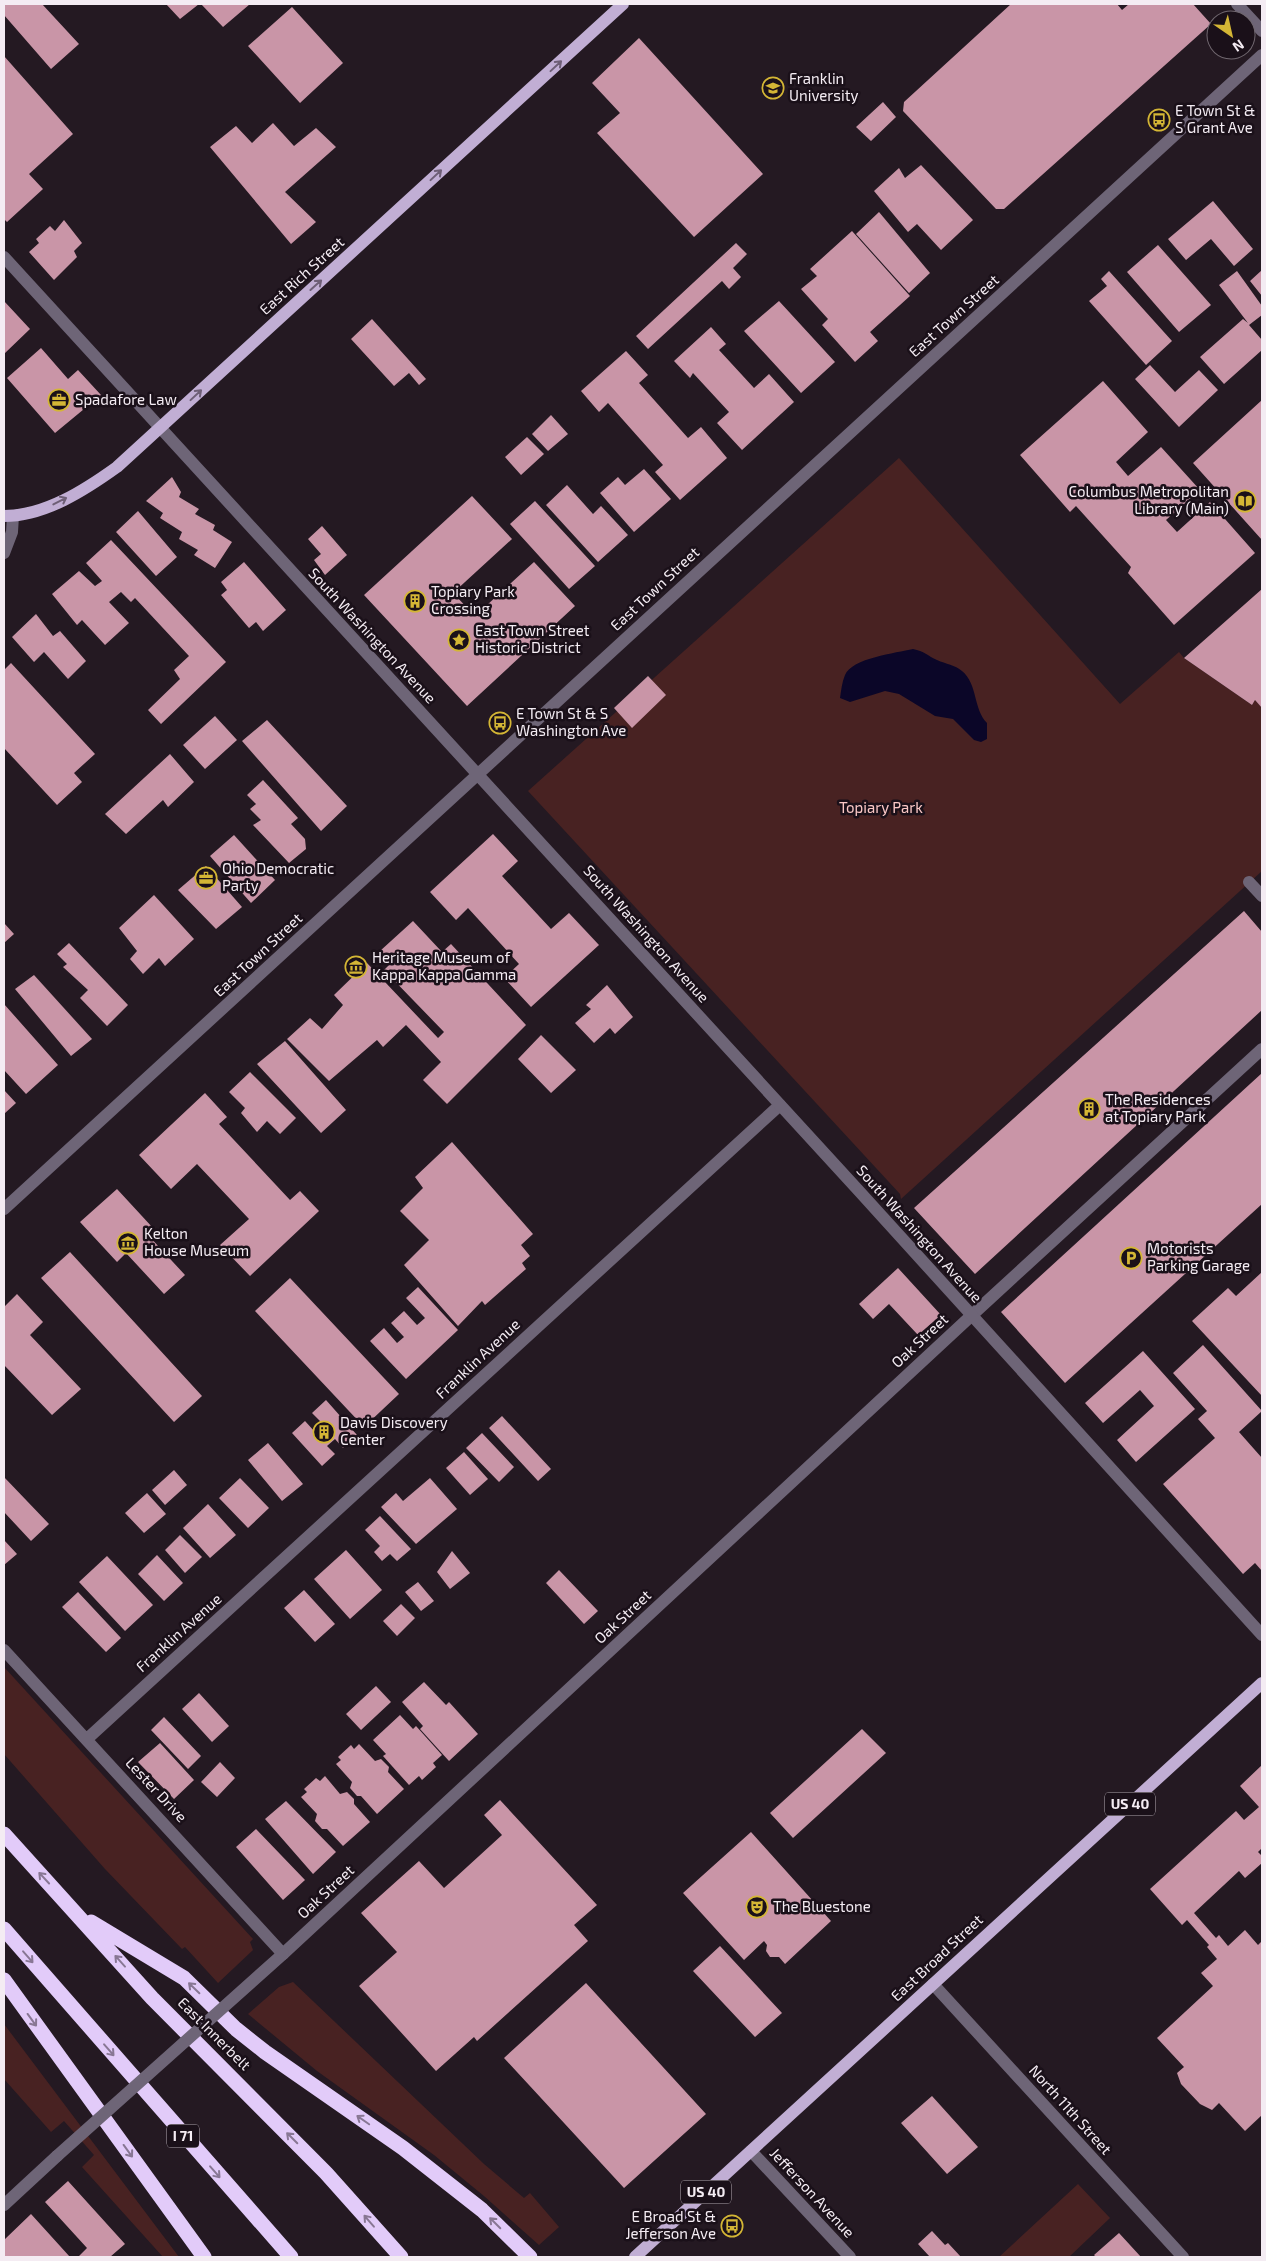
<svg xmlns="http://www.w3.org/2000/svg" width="1266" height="2261" font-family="'Exo 2',sans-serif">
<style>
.green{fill:#482222}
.water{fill:#0b0628}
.building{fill:#c995a7}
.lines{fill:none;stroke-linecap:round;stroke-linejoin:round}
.minor{stroke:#6e6577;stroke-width:12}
.tertiary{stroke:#6e6577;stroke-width:12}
.primary{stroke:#c1aed4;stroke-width:12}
.motorway{stroke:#e2cbf9;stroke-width:15}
.minor-bridge{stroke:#6e6577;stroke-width:12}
.oneway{stroke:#6e5f76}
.oneway2{stroke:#887794}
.labels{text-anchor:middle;stroke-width:5;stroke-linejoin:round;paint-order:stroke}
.shield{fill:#1a1019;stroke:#b3aab2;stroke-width:1}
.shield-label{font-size:14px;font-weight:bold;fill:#f4ecf3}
.poi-label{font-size:15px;fill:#f4ecf3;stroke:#1a1019;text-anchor:start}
.street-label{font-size:15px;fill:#f4ecf3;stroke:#1a1019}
.park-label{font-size:15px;fill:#fbc8c6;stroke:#1a1019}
</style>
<rect width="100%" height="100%" fill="#241922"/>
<path class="green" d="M899,458L1120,704L1179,652L1184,658L1252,705L1255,700L1262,708V871L901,1199L900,1194L528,791Z
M4,1667L253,1939L250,1942L253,1950L218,1983L185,1947L182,1949L105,1869L4,1754Z
M293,1982L484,2164L524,2198L530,2193L559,2227L539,2245L484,2196L434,2155L317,2071L248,2014L279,1987Z
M4,2024L179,2257H163L82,2167L94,2155L64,2121L51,2132L4,2079Z
M1078,2184L1110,2218L1069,2257H999Z"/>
<path class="water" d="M913,649C924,651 928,656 937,660C946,664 955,665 962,671C978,684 973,709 987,723V739L981,742L974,740L953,719L935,716L899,694L885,691L850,702L840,698C841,691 842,682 845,675C852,658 896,653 913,649Z"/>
<path class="building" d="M4,4H42L79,44L51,69L4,15Z
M166,4H199L180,19Z
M201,4H250L223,27Z
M1011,4H1117L1122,10L1129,4H1193L1211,24L1004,209H996L903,111L904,102Z
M292,7L343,63L300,103L248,46Z
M639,38L763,174L694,237L597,133L620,113L592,83Z
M4,56L73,134L29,174L43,189L7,222L4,219Z
M883,102L896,117L871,141L856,127Z
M273,123L294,146L316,128L336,147L285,192L316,222L291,244L210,147L236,126L252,143Z
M921,165L973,220L941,250L917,224L908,232L874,191L899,168L905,178Z
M1213,201L1253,249L1234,266L1211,239L1186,260L1168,239Z
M879,212L930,273L909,293L856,234Z
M64,220L82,243L74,251L77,257L54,280L29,252L39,243L36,239L50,226L55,231Z
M852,231L910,296L870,332L878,341L855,362L822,325L828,319L801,289L817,276L810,269Z
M736,243L747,254L733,268L741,277L729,289L722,281L648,349L636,336Z
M1158,245L1211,305L1179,332L1127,272Z
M1262,270V296L1250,281Z
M1109,271L1172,341L1146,365L1089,301L1107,286L1101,279Z
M1237,271L1262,306V315L1249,325L1262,340V350L1224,384L1200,357L1243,319L1248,323L1219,285Z
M4,301L30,329L4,354Z
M779,301L835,362L801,393L744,331Z
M372,319L426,379L419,385L409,373L394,386L351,339Z
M711,327L726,344L719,350L754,388L769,374L794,402L742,450L717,423L729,412L693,373L690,378L674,361Z
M41,348L68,379L78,370L101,395L55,433L7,378Z
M626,351L648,375L639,383L688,438L701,427L727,458L680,500L655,472L663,465L608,403L599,412L581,391Z
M1150,365L1175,392L1199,370L1218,390L1179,427L1135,379Z
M1103,381L1148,432L1116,462L1128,476L1161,447L1200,490L1166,520L1177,532L1210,502L1255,553L1174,625L1128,573L1131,567L1076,506L1070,512L1020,455Z
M1262,400V540L1193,463Z
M551,415L568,434L548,451L532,434Z
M527,437L544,454L521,475L505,457Z
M644,469L671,499L634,532L600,493L618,477L625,485Z
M172,477L181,492L179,497L199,509L195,514L215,525L213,530L232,542L215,568L194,555L198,550L179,539L182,532L160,518L163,513L146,501Z
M567,485L593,514L601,506L628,535L598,562L546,505Z
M472,496L512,539L453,593L475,616L534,562L575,606L467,706L364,595Z
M535,501L595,566L569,589L510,524Z
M138,511L177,557L156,576L116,532Z
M322,526L347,555L325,575L314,560L321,554L308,539Z
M111,540L226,662L161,724L148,710L180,679L174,670L189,656L135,598L131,602L121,592L109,602L129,623L105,645L82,620L77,625L52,594L79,571L95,586L102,581L86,563Z
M244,562L286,610L263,631L256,622L249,628L221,595L227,590L221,582Z
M1262,589V708L1255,700L1252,705L1184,658Z
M36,614L53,636L60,631L86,661L68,679L44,652L34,662L12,637Z
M11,663L95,754L74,773L82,782L57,805L4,748V670Z
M648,676L666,695L632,728L614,708Z
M215,716L237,740L205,769L183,745Z
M267,720L347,806L321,831L242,741Z
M170,754L194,782L168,807L163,800L126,834L105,814Z
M263,780L298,818L291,824L305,839L306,849L289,863L253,825L261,820L250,809L256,804L247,795Z
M493,834L518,861L502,876L551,929L569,913L599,945L531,1007L504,978L519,964L468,908L456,920L430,892Z
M234,835L275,880L251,903L210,856Z
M206,866L242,907L216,929L178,890Z
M154,895L194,939L165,966L159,958L143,974L130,959L137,951L119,928Z
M1244,911L1262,932V1010L975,1274L914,1208Z
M413,921L442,952L451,944L526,1025L447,1104L423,1080L441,1062L406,1025L383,1047L377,1040L329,1081L287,1039L310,1018L322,1029L343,1005L334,995L367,963L438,1038L444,1032L384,970L391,963L380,951Z
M4,923L14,934L4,943Z
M69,943L128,1005L107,1026L80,998L88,990L63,967L67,964L57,954Z
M34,975L92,1039L71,1056L15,989Z
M607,985L633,1017L615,1034L610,1028L594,1043L575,1023L591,1009L586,1005Z
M4,1004L58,1065L26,1094L4,1070Z
M541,1035L576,1070L551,1093L518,1059Z
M285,1041L346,1110L321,1133L257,1064Z
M250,1072L296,1118L280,1134L267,1121L257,1132L241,1113L245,1108L229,1092Z
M1262,1073V1204L1065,1383L1001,1312Z
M4,1090L16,1103L4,1114Z
M205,1093L227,1117L219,1124L290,1200L300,1191L319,1211L250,1276L220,1245L249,1219L197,1164L171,1189L139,1155Z
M452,1142L533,1234L521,1245L530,1256L522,1263L526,1269L485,1305L482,1301L458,1326L404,1265L429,1240L400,1211L423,1188L415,1177Z
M117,1189L153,1228L147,1234L185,1275L164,1294L126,1253L117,1262L80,1222Z
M70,1252L202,1396L174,1422L41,1278Z
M898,1268L941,1315L918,1335L889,1304L873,1319L859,1304Z
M1262,1272V1396L1192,1321L1228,1288L1236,1296Z
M290,1278L399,1394L364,1427L255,1311Z
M418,1287L458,1330L406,1379L370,1341L384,1328L397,1343L404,1337L391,1323L404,1311L417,1325L425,1318L406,1298Z
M17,1294L43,1322L30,1335L81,1389L52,1415L4,1365V1307Z
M1203,1345L1262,1411L1239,1432L1262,1458V1571L1255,1563L1243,1574L1163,1484L1215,1438L1198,1419L1207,1411L1173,1373Z
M1143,1351L1195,1409L1136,1462L1117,1440L1154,1406L1140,1390L1103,1423L1085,1403Z
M326,1400L357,1435L343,1448L335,1439L327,1446L335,1454L322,1466L292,1433L305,1421L315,1432L323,1424L312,1413Z
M502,1416L551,1469L538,1481L489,1428Z
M482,1433L514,1467L499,1482L466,1448Z
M268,1443L303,1484L282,1501L248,1460Z
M464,1452L488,1479L470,1495L446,1468Z
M174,1470L187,1485L165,1505L152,1490Z
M4,1477L49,1524L31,1541L4,1512Z
M240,1478L269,1508L248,1528L219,1498Z
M430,1478L457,1509L416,1544L381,1507L396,1493L403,1501Z
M147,1493L166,1514L144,1533L125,1513Z
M208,1504L236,1535L210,1558L183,1528Z
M380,1516L411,1549L397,1561L390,1554L382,1561L374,1552L380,1546L365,1530Z
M180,1535L202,1557L185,1573L165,1550Z
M4,1540L17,1554L4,1565Z
M346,1550L382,1590L350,1619L314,1579Z
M452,1551L470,1573L450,1589L437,1572Z
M157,1555L183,1583L164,1601L138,1574Z
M107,1556L153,1605L125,1631L79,1582Z
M559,1570L598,1611L584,1624L546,1583Z
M418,1582L434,1601L421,1611L405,1592Z
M304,1590L335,1624L315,1642L284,1608Z
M78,1592L121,1638L106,1652L62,1607Z
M401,1604L415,1618L397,1636L383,1621Z
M424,1682L446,1705L449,1702L478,1734L449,1761L420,1729L423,1726L402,1702Z
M376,1686L391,1702L361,1730L346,1714Z
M199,1693L229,1726L212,1742L182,1709Z
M400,1715L413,1729L416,1726L442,1755L433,1763L436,1767L422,1780L419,1776L409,1785L383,1756L386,1754L373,1740Z
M164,1717L201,1756L188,1769L151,1730Z
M862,1729L886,1753L793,1838L770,1813Z
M160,1743L194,1780L174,1799L138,1762Z
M359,1744L375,1761L381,1759L389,1767L388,1772L404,1789L377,1814L361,1796H357L350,1788L352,1782L336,1764L341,1760L338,1757L351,1745L354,1749Z
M220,1762L235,1778L217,1797L201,1782Z
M1262,1765V1848L1258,1852L1262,1856V1863L1245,1878L1239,1871L1194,1913L1216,1938L1219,1935L1228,1946L1245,1930L1258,1945L1262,1941V2115L1245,2131L1219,2103L1212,2110L1200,2104L1181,2084L1177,2073L1184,2067L1157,2038L1213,1986L1201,1973L1217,1959L1207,1947L1209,1945L1187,1920L1182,1925L1150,1889L1236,1811L1244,1820L1259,1807L1240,1786Z
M325,1776L340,1794L347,1792L354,1799V1804L370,1822L343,1846L327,1829H322L315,1821L317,1814L301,1797L307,1792L304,1789L316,1778L320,1781Z
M500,1800L597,1905L574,1925L588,1941L477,2041L474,2037L436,2071L359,1986L397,1952L361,1913L419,1861L444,1888L502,1835L484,1815Z
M286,1801L336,1852L313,1874L265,1819Z
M256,1829L305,1880L283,1900L236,1847Z
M751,1832L831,1921L785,1964L779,1957H770L766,1951L767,1945L764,1941L744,1960L683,1893Z
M720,1946L782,2013L755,2037L693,1971Z
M586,1983L706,2114L624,2188L504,2058Z
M932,2096L978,2147L947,2174L901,2123Z
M68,2181L125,2244L110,2257H78L87,2248L45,2202Z
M31,2214L70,2257H4V2240Z
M932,2231L945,2245L948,2243L961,2257H930L918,2244Z
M1119,2233L1141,2257H1096L1094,2255Z"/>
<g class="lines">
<path class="minor" d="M4,553L12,532L13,516
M1249,882L1262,896
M4,1650L283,1954L971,1316L1262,1049
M87,1739L780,1105
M933,1984L1183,2257
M751,2151L850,2257
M4,2205L57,2156"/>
<path class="tertiary" d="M1237,4L1262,31
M4,257L859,1191L1262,1635
M4,1209L1262,55"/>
<path class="primary" d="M4,516C45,516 85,490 117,467L623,4
M635,2257L1262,1683"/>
<path class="motorway" d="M4,1834L152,1998L326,2173L401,2257
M91,1922L184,1978L236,2029L265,2052L403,2148L482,2210L530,2257
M4,1929L291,2257
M4,1980L204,2257"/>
<path class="minor-bridge" d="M57,2156L283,1954"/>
</g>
<defs><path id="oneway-shaft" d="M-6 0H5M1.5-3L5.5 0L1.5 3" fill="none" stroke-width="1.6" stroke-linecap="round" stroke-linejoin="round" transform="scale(1.25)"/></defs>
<g class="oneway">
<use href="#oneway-shaft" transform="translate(556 66) rotate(-43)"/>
<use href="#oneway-shaft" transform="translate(436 175) rotate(-43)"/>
<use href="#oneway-shaft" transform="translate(316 285) rotate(-42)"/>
<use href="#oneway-shaft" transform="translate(196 395) rotate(-43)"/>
<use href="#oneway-shaft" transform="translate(60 501) rotate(-27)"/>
</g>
<g class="oneway2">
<use href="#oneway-shaft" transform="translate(44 1878) rotate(-133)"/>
<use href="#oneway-shaft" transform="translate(28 1957) rotate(49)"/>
<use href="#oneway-shaft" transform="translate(120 1961) rotate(-132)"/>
<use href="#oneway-shaft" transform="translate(194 1988) rotate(-136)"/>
<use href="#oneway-shaft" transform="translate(32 2020) rotate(54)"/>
<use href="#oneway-shaft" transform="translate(109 2050) rotate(49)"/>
<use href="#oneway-shaft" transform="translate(363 2120) rotate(-145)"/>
<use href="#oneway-shaft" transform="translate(292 2138) rotate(-135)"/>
<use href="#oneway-shaft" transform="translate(128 2151) rotate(54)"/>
<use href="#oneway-shaft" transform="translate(215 2172) rotate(49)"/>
<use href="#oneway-shaft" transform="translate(369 2221) rotate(-131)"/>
<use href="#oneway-shaft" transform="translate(495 2223) rotate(-135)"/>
</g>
<defs>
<g id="university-ring" transform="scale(1.125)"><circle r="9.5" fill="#1a1019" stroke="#d4b635" stroke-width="1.5"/><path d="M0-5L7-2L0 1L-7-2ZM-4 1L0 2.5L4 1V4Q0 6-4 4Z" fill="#d4b635"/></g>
<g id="bus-ring" transform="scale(1.125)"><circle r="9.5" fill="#1a1019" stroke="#d4b635" stroke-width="1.5"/><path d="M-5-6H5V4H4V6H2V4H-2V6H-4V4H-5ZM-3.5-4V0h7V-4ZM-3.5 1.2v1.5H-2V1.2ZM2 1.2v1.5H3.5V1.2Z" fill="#d4b635"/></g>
<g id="office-ring" transform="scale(1.125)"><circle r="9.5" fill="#1a1019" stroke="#d4b635" stroke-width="1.5"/><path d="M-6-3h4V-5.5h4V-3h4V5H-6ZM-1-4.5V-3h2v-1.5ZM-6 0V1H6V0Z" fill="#d4b635"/></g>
<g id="library-ring" transform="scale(1.125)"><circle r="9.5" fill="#1a1019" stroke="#d4b635" stroke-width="1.5"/><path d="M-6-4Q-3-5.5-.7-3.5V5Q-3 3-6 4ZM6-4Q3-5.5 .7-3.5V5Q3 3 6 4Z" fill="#d4b635"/></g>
<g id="building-ring" transform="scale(1.125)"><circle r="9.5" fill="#1a1019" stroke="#d4b635" stroke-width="1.5"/><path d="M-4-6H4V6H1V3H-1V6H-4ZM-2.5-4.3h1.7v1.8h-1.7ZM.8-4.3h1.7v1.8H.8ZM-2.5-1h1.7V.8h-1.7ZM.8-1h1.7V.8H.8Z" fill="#d4b635"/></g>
<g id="sight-ring" transform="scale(1.125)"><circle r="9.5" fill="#1a1019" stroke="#d4b635" stroke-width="1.5"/><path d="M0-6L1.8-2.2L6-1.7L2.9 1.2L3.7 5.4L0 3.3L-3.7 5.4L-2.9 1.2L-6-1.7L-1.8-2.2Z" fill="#d4b635"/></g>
<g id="museum-ring" transform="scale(1.125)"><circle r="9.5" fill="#1a1019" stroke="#d4b635" stroke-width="1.5"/><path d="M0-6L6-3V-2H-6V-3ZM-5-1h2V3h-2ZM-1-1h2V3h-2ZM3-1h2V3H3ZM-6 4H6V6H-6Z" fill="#d4b635"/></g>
<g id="parking-ring" transform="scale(1.125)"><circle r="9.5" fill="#1a1019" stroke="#d4b635" stroke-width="1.5"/><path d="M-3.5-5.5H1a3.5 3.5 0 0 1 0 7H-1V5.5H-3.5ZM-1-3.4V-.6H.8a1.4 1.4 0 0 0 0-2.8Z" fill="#d4b635"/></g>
<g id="theatre-ring" transform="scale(1.125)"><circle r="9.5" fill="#1a1019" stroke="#d4b635" stroke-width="1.5"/><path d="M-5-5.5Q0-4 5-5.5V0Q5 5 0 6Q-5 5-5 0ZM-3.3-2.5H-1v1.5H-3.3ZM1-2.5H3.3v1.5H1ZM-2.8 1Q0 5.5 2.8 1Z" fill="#d4b635"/></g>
</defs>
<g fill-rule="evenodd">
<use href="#university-ring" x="773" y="88"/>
<use href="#bus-ring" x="1159" y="120"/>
<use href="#office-ring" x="59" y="400"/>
<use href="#library-ring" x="1245" y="501"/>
<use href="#building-ring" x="415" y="601"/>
<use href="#sight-ring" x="459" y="640"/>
<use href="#bus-ring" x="500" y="723"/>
<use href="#office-ring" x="206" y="878"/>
<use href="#museum-ring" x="356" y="967"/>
<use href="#building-ring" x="1089" y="1109"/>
<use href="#museum-ring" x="128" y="1243"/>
<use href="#parking-ring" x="1131" y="1258"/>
<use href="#building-ring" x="324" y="1432"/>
<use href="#theatre-ring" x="757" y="1907"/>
<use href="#bus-ring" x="732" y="2226"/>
</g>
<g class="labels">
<g class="shield">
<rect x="1105" y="1792.5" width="50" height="23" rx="4"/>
<rect x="167" y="2124.5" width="32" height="23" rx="4"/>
<rect x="681" y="2180.5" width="50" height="23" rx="4"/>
</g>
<g class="shield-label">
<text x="1130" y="1809">US 40</text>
<text x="183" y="2141">I 71</text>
<text x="706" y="2197">US 40</text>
</g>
<g class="poi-label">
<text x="789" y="84">Franklin<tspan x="789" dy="17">University</tspan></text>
<text x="1175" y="116">E Town St &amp;<tspan x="1175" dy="17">S Grant Ave</tspan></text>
<text x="75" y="405">Spadafore Law</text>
<text x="1229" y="497" text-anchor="end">Columbus Metropolitan<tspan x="1229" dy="17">Library (Main)</tspan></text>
<text x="431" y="597">Topiary Park<tspan x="431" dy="17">Crossing</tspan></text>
<text x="475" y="636">East Town Street<tspan x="475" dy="17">Historic District</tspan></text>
<text x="516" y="719">E Town St &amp; S<tspan x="516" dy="17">Washington Ave</tspan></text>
<text x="222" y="874">Ohio Democratic<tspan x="222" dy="17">Party</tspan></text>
<text x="372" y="963">Heritage Museum of<tspan x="372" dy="17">Kappa Kappa Gamma</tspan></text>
<text x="1105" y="1105">The Residences<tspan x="1105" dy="17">at Topiary Park</tspan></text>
<text x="144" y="1239">Kelton<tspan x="144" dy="17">House Museum</tspan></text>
<text x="1147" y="1254">Motorists<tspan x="1147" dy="17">Parking Garage</tspan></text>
<text x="340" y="1428">Davis Discovery<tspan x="340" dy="17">Center</tspan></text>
<text x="773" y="1912">The Bluestone</text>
<text x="716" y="2222" text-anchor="end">E Broad St &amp;<tspan x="716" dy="17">Jefferson Ave</tspan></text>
</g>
<g class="street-label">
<text transform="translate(302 276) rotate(-42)" y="5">East Rich Street</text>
<text transform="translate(954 316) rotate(-42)" y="5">East Town Street</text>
<text transform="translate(655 589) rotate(-43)" y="5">East Town Street</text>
<text transform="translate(372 636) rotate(47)" y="5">South Washington Avenue</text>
<text transform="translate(646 934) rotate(48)" y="5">South Washington Avenue</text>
<text transform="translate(258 955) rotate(-43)" y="5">East Town Street</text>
<text transform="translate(919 1234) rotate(48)" y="5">South Washington Avenue</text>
<text transform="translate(920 1341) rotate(-43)" y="5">Oak Street</text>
<text transform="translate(478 1359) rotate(-43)" y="5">Franklin Avenue</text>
<text transform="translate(623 1617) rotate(-43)" y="5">Oak Street</text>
<text transform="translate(179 1633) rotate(-42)" y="5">Franklin Avenue</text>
<text transform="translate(156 1790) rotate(47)" y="5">Lester Drive</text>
<text transform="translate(326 1892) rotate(-43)" y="5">Oak Street</text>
<text transform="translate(937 1958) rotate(-43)" y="5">East Broad Street</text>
<text transform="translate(214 2034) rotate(45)" y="5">East Innerbelt</text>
<text transform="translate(1070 2110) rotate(48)" y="5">North 11th Street</text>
<text transform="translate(812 2193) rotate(47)" y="5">Jefferson Avenue</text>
</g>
<g class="park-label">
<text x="881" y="813">Topiary Park</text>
</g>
</g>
<rect width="1266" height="2261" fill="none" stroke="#f4ecf3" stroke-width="10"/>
<g transform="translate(1231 35) rotate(146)"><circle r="24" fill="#1a1019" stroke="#716870"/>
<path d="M0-4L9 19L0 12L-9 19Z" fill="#d4b635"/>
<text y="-8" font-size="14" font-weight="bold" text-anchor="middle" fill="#f4ecf3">N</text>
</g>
</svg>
